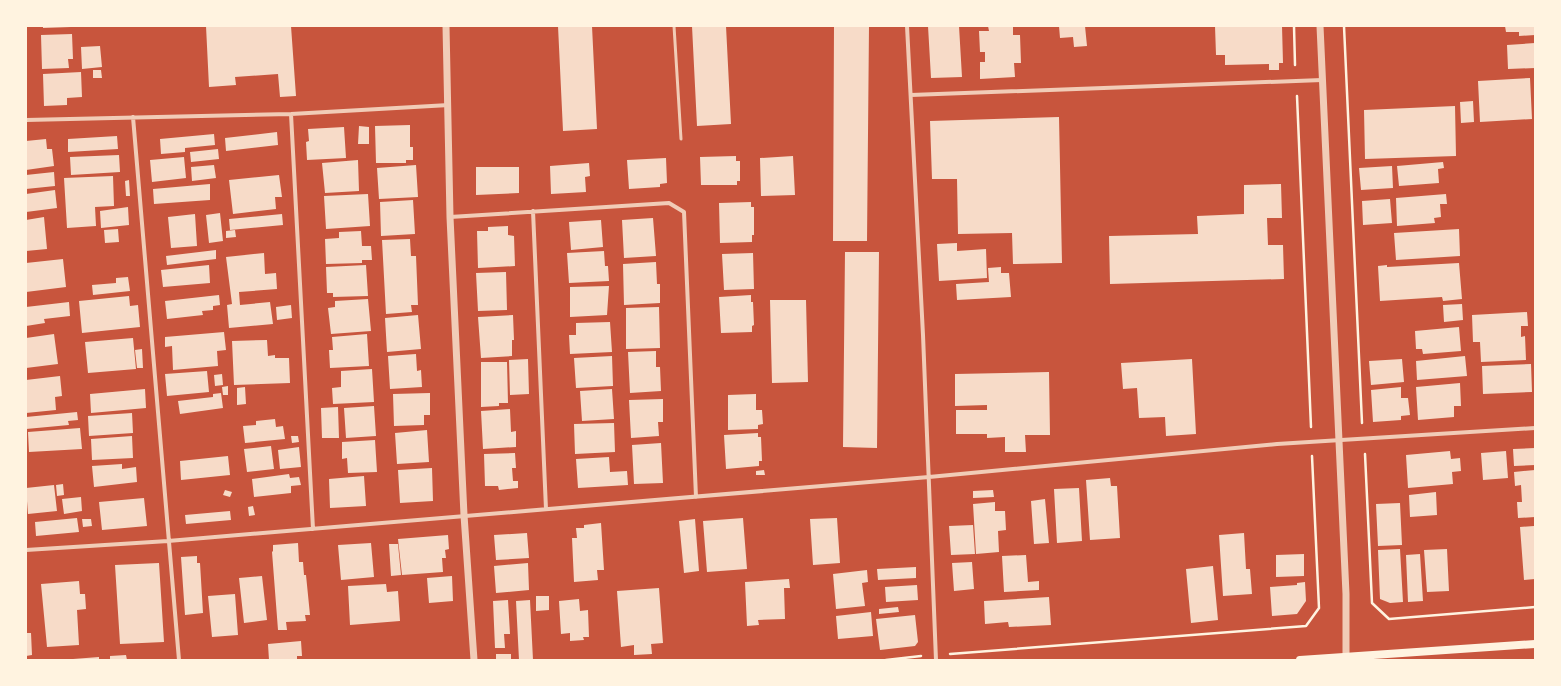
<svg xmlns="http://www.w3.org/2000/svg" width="1561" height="686" font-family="Spectral,serif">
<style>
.building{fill:#f7dbc8}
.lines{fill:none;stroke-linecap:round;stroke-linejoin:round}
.path{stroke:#fff3e0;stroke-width:2.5}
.service{stroke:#f1ccb7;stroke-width:3}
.minor{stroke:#f1ccb7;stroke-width:4}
.tertiary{stroke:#f1ccb7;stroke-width:7}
.secondary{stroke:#fff3e0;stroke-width:8}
</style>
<rect width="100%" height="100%" fill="#c8553d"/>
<path class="building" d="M43,26H71V27L43,28Z
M206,26H291L296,96L280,97L278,74L235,77L236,85L209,87Z
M558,26H592L597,129L563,131Z
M692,26H726L731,124L697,126Z
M834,26H869L867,241H833Z
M928,26H959L962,77L931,78Z
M988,26H1013V35H1020L1021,63H1014L1015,77L980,79V62H985V52H980L979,31H989Z
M1059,26H1085L1087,46L1074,47L1073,37L1060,38Z
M1215,26H1282L1283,63H1279V70H1269V64L1225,65V55H1216Z
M1505,26H1535V35L1519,36V32H1506Z
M72,34L73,59H68L69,68L42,69L41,35Z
M1535,43V68L1508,69L1507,45Z
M100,46L102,67L82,69L81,47Z
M93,70H101L102,78H93Z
M81,72L82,97L67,98V105L44,106L43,74Z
M1530,78L1532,119L1480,122L1478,81Z
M1473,101L1474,122L1461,123L1460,102Z
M1455,106L1456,156L1365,159L1364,110Z
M1059,117L1062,263L1013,264L1012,233L958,234L957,179H932L930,121Z
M410,125V147H413V160H406V163H376L375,126Z
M359,126L369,127V144H358Z
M344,127L346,158L307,160L306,142L309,141L308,129Z
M277,132L278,145L226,151L225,138Z
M214,134L215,145L185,148V152L161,154L160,139Z
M117,136L118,149L68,152V139Z
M46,139L47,149H52L54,166L26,170V141Z
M218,149L219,159L191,162L190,152Z
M119,155L120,172L71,175L70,157Z
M736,156V161H740V181H737V185H701L700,157Z
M793,156L795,195L761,196L760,158Z
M184,157L186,178L152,182L150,160Z
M666,158L667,183L660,184V187L629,189L627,160Z
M358,160L359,191L325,193L322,163Z
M1443,162L1444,168L1438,169L1439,183L1399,186L1397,166Z
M589,163L590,176L585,177L586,192L551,194L550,166Z
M214,165L216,178L192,181L191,167Z
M416,165L418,197L379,199L377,168Z
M1392,166L1393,188L1361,190L1359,168Z
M476,167H519V193L476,195Z
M54,172L55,186L26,189V175Z
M279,175L282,197H275L276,209L233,214L229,180Z
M113,176L114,206L95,207L96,226L67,228L64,178Z
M129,180L130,196H126L125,181Z
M210,184V200L154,204L153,189Z
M1281,184L1282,218H1267L1268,245H1283L1284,279L1110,284L1109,236L1198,234L1197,216L1244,214V185Z
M55,190L57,208L26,212V194Z
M368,194L370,226L326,229L324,196Z
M1446,194L1447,204H1440L1441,217L1434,218L1435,223L1397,226L1396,198Z
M1390,199L1392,223L1363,225L1362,201Z
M413,200L415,234L381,236L380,202Z
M751,202V207H754V235H752V242L720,243L719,203Z
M128,207L129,225L101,228L100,211Z
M220,213L223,241L209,243L206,215Z
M195,214L197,246L171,248L168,217Z
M282,214L283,225L230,230L229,219Z
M44,217L47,249L26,251V220Z
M653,218L656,256L624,258L622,220Z
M601,220L603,247L571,250L569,222Z
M508,226V235L514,236L515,266L478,268L477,231H488V227Z
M118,229L119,242L105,243L104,230Z
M1459,229L1460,256L1396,260L1394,233Z
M235,230L236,237L226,238V231Z
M361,231L362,246H371L372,260H362V263L326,264L325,239L339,238V232Z
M410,239L411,256H416L418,305H411L412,312L386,314L382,240Z
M957,243V251L986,249L987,278L939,281L937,244Z
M216,250V259L167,265L166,256Z
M604,251L605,266H608L609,281L569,283L567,253Z
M845,252H879L877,448L843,447Z
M264,253L265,274L276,273L277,289L239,292L240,305L270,302L273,324L229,328L227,305L232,304L226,257Z
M753,253L754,289L724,290L722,254Z
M63,259L66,287L26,292V263Z
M656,262L657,284H660V303L624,305L623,264Z
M1459,263L1462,299L1443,301L1442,297L1380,301L1378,266L1387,265V267Z
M209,265L210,283L163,287L161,270Z
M366,265L368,296L333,297V293H327L326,267Z
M1001,267V273H1009L1011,297L957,300L956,284L989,282L988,268Z
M506,272L507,310L478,311L476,273Z
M128,277L130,291L93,295L92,285L116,283V278Z
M609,286L607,315L570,317V287Z
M219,295L220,305L213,306V310L202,311L203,315L167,319L165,301Z
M751,295V302H753L754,325L752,326V332L721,333L719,297Z
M129,296L130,306L138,305L140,327L82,333L79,301Z
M368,299L371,331L331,334L328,308L335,307V301Z
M770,300H806L808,382L772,383Z
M69,302L70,316L44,319L45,323L26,326V307Z
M1462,304L1463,320L1444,322L1443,305Z
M291,305L292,318L277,320L276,307Z
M659,307L660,348L626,349V308Z
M1527,312L1528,326H1521V337L1525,336L1526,360L1481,362L1480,342H1473L1472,315Z
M418,315L421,349L387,352L385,318Z
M513,315L514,340H512V356L481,358L478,317Z
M610,322L612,352L570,354L569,335H576V323Z
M1459,327L1461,351L1423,354L1422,349H1416L1415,331Z
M224,332L226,350L217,351L218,366L173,370L172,346L165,347V337Z
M54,334L58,364L26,368V338Z
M367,334L369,366L330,368L329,350H333L332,337Z
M133,338L136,369L88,373L85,342Z
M267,340L268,356L275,355V358H289L290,383L234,385L232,341Z
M142,349L143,368H137L135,350Z
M656,351V367H660L661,391L630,393L628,352Z
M416,354L417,371L421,370L422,387L390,389L388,356Z
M612,356L613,386L576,388L574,358Z
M1465,356L1467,376L1417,380L1416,361Z
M528,359L529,394L510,395L509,360Z
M1192,359L1196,434L1166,436L1165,417L1139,418L1137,388L1123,389L1121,363Z
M1402,359L1404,382L1371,385L1369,361Z
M481,362H507L508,403H499V406L481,407Z
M1531,364L1532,392L1483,394L1482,366Z
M372,369L374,402L333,404L332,388L341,387V371Z
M207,371L209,392L167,396L165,374Z
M1049,372L1050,435H1025L1026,452H1005V437L987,438V434H956V410H987V405L955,406V374Z
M222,374L223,385L215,386L214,375Z
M60,376L62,396L55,397L56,410L26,413V380Z
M1460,383L1461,406H1454V417L1418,420L1416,387Z
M228,386V395H223L222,387Z
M245,387L246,404L237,405V388Z
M1401,387V398H1408L1410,415L1401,416V420L1373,422L1371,390Z
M145,389L146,408L91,413L90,394Z
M612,389L614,419L582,421L580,391Z
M221,393L223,408L180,414L178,401L213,397V394Z
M430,393V415H424V425L394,426L393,394Z
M756,394V410H762L763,424L758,425V429L728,430V395Z
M663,399V422H658L659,436L631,438L629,400Z
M374,406L376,436L346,438L344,408Z
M338,407L339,438H322L321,408Z
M510,409L511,432L516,431V447L483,449L481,411Z
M77,412L78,420L68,421L69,425L26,429V417Z
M132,413L133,433L89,436L88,416Z
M275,419L276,427L283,426L285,439L245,443L243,426L256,425V421Z
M614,423L615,452L575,454L574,424Z
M80,428L82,449L29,452L28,432Z
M427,430L429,462L397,464L395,433Z
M758,433V437H761L762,461H759V466L726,469L724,435Z
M132,436L133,458L92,460L91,439Z
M291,436H298L299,442L292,443Z
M375,440L377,472L348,473L347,458L342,459V442Z
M661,443L663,483L634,484L632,445Z
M271,446L274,469L247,472L244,449Z
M299,447L301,467L280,469L278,450Z
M1535,448V465L1514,466L1513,449Z
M1450,451L1451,459L1460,458L1461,471L1452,472L1453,484L1408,488L1406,455Z
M1506,451L1508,478L1483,480L1481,453Z
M515,453L516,468H512L513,481H518V488L499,490L498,486H485L484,454Z
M228,456L230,475L181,480L180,461Z
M609,457L610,472L627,471L628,485L578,488L576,459Z
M122,464V469L136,467L137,482L94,487L92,466Z
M432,468L433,501L400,503L398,470Z
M764,470L765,475H756V471Z
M1535,470V517L1518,518L1517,502H1522L1521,485L1515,486L1514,472Z
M289,474L290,478L299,477L301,485L291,486V493L254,497L252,479Z
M364,476L366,506L330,508L329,479Z
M1110,478L1111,486H1117L1120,538L1090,540L1086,480Z
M63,484L64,495L57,496L56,485Z
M54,485L57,511L28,514L26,488Z
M1079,488L1082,541L1057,543L1054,489Z
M225,490L232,492L230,497L223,495Z
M993,490L994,497L973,498V491Z
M1436,492L1437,515L1410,517L1409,495Z
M81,497L82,511L64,514L62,499Z
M144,498L147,526L102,530L99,502Z
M1045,499L1049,543L1034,544L1031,501Z
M995,502V511H1005L1006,530L998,531L999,552L976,554L973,504Z
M1400,503L1402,545L1378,546L1376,504Z
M253,506L255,515L249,516L248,507Z
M230,511L231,520L186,524L185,515Z
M77,518L79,532L36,536L35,522Z
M743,518L747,569L707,572L703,521Z
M837,518L840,563L813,565L810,519Z
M82,519H91L92,526L83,527Z
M695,519L699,571L684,573L679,521Z
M601,523L604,570H597L598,580L574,582L572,538H577L576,528H584V525Z
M973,525L975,554L951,555L949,526Z
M1534,526L1535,579L1524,580L1520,527Z
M527,533L529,558L496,560L494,535Z
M1244,533L1246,569H1250L1252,594L1223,596L1219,535Z
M448,535L449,549L445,550L446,558H442L443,572L402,575L398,539Z
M298,543L299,562H303L304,575H306L310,615H305L306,621L286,622L287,630H278L272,552L273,551V545Z
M371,543L374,577L341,580L338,545Z
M389,544H398L401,575L391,576Z
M1400,549L1403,602L1390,603L1380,599L1378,550Z
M1447,549L1449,591L1427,592L1424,550Z
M1304,554V576L1276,577V555Z
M1420,554L1423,601L1408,602L1406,555Z
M1026,555L1028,582L1039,581V590L1004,592L1002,556Z
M197,556V563H200L203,613L185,615L181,557Z
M972,562L974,589L954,591L952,563Z
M159,563L164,642L120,644L115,565Z
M528,563L529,590L496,593L494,566Z
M1213,566L1218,620L1191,623L1186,569Z
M916,567V578L878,580L877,569Z
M867,570L868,582L862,583L865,606L836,609L833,574Z
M262,576L267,620L244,623L239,578Z
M452,576L453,601L429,603L427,578Z
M789,579L790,588H784L785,619L758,620L759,625L747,626L745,582Z
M79,581L80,594H85L86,609L77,610L79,645L47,647L41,584Z
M1305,582L1306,601L1297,614L1272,616L1270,587L1297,585V583Z
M386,584L387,592L398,591L400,621L350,625L348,586Z
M917,585L918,600L886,602L885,587Z
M659,588L663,643L651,644L652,654L634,655V645L621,647L617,591Z
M235,594L238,635L212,637L208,596Z
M536,596H549V610L536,611Z
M1049,597L1051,625L1009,627L1008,622L985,624L984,601Z
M579,599L580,611L588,610L589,637H583L584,640L570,641V633L561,634L559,601Z
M508,600L510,634H504L505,648H495L493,601Z
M530,600L533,660H519L516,601Z
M898,607L899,612L879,614V609Z
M871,612L873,636L838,639L836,616Z
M915,615L918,642L915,646L880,650L876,619Z
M26,633H31L32,655L26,656Z
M301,641L302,656H297V660H269L268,644Z
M496,654H511V660H496Z
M126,655L127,660H110V656Z
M99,657V660H73V659Z"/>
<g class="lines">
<path class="path" d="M1294,26L1295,65
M1344,26L1362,423
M1297,96L1311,427
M1365,454L1372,603L1389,619L1535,607
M950,654L1306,626L1319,608L1312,456
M886,660L921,656"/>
<path class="service" d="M674,26L681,139"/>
<path class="minor" d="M907,26L923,335L936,660
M911,95L1322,80
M291,114L313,529
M133,117L179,660
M26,120L291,114L449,105
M533,211L546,509
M450,217L669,203L684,212L696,497
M26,550L168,541L929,477L1277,444L1535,428"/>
<path class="tertiary" d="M446,26L450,217L464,515L474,660
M1320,26L1346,594V657"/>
<path class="secondary" d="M1300,660L1535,644"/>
</g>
<rect width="1561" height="686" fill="none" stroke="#fff3e0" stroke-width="54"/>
</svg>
